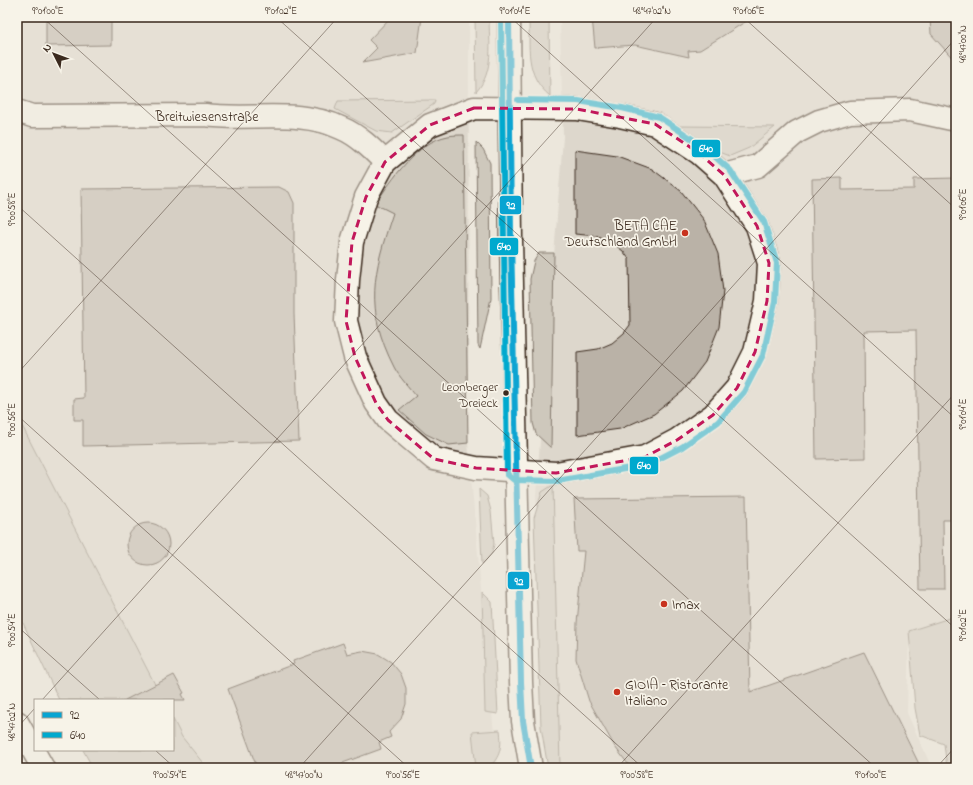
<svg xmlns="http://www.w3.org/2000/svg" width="973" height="785" font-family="'Indie Flower',sans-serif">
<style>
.built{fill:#ddd7cc}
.green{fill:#cec8bc;stroke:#84796d}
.building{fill:#bab2a7;stroke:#3b2a1e}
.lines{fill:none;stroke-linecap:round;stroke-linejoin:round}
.minor-casing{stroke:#3b2a1e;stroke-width:25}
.major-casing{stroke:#3b2a1e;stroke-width:25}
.highway-casing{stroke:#3b2a1e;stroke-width:25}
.minor{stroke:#f7f3e8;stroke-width:22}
.major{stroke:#f7f3e8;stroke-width:22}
.highway{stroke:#f7f3e8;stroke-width:22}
.bus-1-casing{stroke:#f7f3e8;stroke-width:9}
.bus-2-casing{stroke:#f7f3e8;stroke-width:9}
.bus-1{stroke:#09a4d2;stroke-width:6}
.bus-2{stroke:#00a9ce;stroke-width:6}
.marked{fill:none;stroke:#c2185b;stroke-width:3;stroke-dasharray:8 5;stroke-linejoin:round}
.ticks{fill:none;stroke:#3b2a1e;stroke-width:1;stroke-opacity:0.45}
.poi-dot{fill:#c8321e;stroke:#f7f3e8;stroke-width:1.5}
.bus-dot{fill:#3b2a1e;stroke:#f7f3e8;stroke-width:1.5}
.labels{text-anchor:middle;stroke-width:3.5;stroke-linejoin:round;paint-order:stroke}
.bus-label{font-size:13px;fill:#3b2a1e;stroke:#f7f3e8;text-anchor:end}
.street-label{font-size:14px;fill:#3b2a1e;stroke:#f7f3e8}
.poi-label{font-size:14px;fill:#3b2a1e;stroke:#f7f3e8;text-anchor:start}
.line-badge{stroke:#f7f3e8;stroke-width:1.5}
.badge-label{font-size:11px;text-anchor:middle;font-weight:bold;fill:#fff}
.neatline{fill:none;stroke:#3b2a1e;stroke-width:1.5}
.ticks-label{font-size:10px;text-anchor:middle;fill:#3b2a1e}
</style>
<rect width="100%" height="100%" fill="#ece7dc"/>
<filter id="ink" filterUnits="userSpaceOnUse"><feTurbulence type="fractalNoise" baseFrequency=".025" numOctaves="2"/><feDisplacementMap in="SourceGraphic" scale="8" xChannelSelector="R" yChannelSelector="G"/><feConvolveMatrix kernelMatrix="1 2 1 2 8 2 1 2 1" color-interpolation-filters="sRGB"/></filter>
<g filter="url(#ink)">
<path class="built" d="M17,17H469L468,443L497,768H208L182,737L173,719V700H163L17,416Z
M560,17H956V620L909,632L907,713L932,768H549L546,758L542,685L536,495L563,137Z"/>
<path class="green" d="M475,17H489C489,43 495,71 476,92Z
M529,17H549L550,96C524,75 530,47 529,17Z
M435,100L434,104L392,133L376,131L335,109L338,101Z
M680,126L775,127L749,148L730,156L702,145Z
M464,135L468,443L449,445L426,434L399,410L416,396C409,387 399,377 394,367C364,308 373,273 393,213L375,204C393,179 416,142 448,136C453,135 459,135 464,135Z
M476,142L483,149L490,163L491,298L480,349L478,345Z
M539,253H554L551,448L536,434L533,423L530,279L534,261Z
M17,416L163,700H59L17,610Z
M553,485L560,767L574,768H548L541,727L534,518L542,492Z
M479,489L487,496L491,511L494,544L492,553L482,564Z
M482,592L492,602L498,714L485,712Z
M956,616V768H947L944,744L920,735L915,708L909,631Z
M173,719L182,737L207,768H93L83,750H173Z
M500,730C502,746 501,757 488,768H476L472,732Z"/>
<path class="building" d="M46,17H111V45L46,46Z
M391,17H422L417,53L362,63L377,48L369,40Z
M592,17H753L700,50L688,51L689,57L635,45L595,48Z
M930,17H956V62L931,34Z
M575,150L617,156L652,169L681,191L704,220L718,254L723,291L719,327L705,362L683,391L654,414L620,429L577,435V352L598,349L612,343L624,333L630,325L629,259L623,251L611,242L596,236L575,234Z
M842,178V190L914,189V179L956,178V520H943L944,589H920L916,330L864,331L865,458L816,459L812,179Z
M279,187L289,192L294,203V314L299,441L83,446V420H74V399L84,398L81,189Z
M746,497L750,692L864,652L921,768H631L615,747L589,701L576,659L577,623L584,551H577L574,499Z
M127 544a21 21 0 1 1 42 0a21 21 0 1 1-42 0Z
M343,643L347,654L362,651L378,654L391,662L401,674L406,688V704L401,719L389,732L391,737L379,742L381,749L329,768H257L228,689L294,664L293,661Z
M174,675L184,693L182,694L185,700H125Z"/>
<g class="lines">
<g class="minor-casing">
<path id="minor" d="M474,108L577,109L620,116L655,124L699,153L724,175L757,226L769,263L767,301L755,352L737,388L713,415L677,440L645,457L556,473L476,468L434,459L388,420L376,403L355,357L346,321L348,280L352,242L366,197L385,162L430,125Z
M17,111L32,116L205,115C250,121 299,108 341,128C358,135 372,149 385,162
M724,175L758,166L797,132L819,121L850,112L910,110L956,120"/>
</g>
<g class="major-casing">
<path id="major" d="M509,17L511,240L521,682L523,721L531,768"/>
</g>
<g class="highway-casing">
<path id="highway" d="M17,722L43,768"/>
</g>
<use href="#minor" class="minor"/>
<use href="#major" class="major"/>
<use href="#highway" class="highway"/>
<g class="bus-1-casing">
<path id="bus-1" d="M509,17L511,240L521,682L523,721L531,768"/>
</g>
<g class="bus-2-casing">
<path id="bus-2" d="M501,17L507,474L514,480L557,481L647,465L682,447L718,422L744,392L763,355L775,302L777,263L764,222L730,170L703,146L659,117L622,108L578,101L518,100"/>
</g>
<use href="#bus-1" class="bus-1"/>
<use href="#bus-2" class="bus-2"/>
</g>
</g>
<path d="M0 0H973V785H0ZM474,108L577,109L655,124L699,153L724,175L757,226L769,263L767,301L755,352L737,388L713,415L677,440L645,457L556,473L476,468L434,459L388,420L376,403L355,357L346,321L352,242L366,197L385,162L430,125Z" fill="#ece7dc" fill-opacity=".55" fill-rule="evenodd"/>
<path class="marked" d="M474,108L577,109L655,124L699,153L724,175L757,226L769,263L767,301L755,352L737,388L713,415L677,440L645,457L556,473L476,468L434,459L388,420L376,403L355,357L346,321L352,242L366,197L385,162L430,125Z"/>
<path class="ticks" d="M42,17L876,768M276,17L956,629M510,17L956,419M743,17L956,209M17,20L20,17M17,205L643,768M17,374L338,17M17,415L409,768M17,626L100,700M42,700L657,17M17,728L35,708M155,750L175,768M299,768L956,38M617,768L956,392M936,768L956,746"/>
<g class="poi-dot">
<circle cx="685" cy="233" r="4"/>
<circle cx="664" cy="604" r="4"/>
<circle cx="617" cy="692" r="4"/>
</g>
<circle class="bus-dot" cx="506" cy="393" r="3.5"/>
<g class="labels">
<g class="bus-label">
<text x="498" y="391">Leonberger<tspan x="498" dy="16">Dreieck</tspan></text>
</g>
<g class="street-label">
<text x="207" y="121">Breitwiesenstraße</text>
</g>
<g class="poi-label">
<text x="677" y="230" text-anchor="end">BETA CAE<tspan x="677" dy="16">Deutschland GmbH</tspan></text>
<text x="672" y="609">Imax</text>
<text x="625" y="689">GIOIA – Ristorante<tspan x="625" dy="16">Italiano</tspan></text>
</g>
</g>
<g class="line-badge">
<rect x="691" y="139" width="30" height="19" rx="4" fill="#00a9ce"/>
<rect x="499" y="195" width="23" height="20" rx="4" fill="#09a4d2"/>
<rect x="489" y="237" width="30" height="19" rx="4" fill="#00a9ce"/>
<rect x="629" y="456" width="30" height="19" rx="4" fill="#00a9ce"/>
<rect x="507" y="571" width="23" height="19" rx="4" fill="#09a4d2"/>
</g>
<g class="badge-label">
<text x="706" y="152">640</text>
<text x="511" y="209">92</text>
<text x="504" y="250">640</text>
<text x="644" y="469">640</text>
<text x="519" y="585">92</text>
</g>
<rect width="973" height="785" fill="none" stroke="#f7f3e8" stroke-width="44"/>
<rect x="34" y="699" width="140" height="52" fill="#f7f3e8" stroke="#aca397"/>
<rect x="42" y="712" width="20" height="6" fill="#09a4d2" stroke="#aca397"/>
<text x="70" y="719" font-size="12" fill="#3b2a1e">92</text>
<rect x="42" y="732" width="20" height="6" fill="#00a9ce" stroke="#aca397"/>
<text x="70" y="739" font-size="12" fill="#3b2a1e">640</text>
<g transform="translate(54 54) rotate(312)" stroke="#f7f3e8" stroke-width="3" paint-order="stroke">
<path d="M0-3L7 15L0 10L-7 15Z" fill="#3b2a1e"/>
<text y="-6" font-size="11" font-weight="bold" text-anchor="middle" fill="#3b2a1e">N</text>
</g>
<rect x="22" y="22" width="929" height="741" class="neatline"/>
<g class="ticks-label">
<text x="48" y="14">9°01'00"E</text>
<text x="281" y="14">9°01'02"E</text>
<text x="515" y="14">9°01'04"E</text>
<text x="652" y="14">48°47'02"N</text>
<text x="749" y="14">9°01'06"E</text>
<text transform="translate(962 44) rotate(-90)" y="4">48°47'00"N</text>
<text transform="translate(962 204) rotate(-90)" y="4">9°01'06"E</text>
<text transform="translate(11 209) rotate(-90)" y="4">9°00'58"E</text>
<text transform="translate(962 414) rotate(-90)" y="4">9°01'04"E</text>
<text transform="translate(11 420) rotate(-90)" y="4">9°00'56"E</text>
<text transform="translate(962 625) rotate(-90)" y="4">9°01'02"E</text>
<text transform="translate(11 630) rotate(-90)" y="4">9°00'54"E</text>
<text transform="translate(11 722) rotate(-90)" y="4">48°47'02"N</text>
<text x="170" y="778">9°00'54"E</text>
<text x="304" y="778">48°47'00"N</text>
<text x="403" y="778">9°00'56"E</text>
<text x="637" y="778">9°00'58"E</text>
<text x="871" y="778">9°01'00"E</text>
</g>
</svg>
